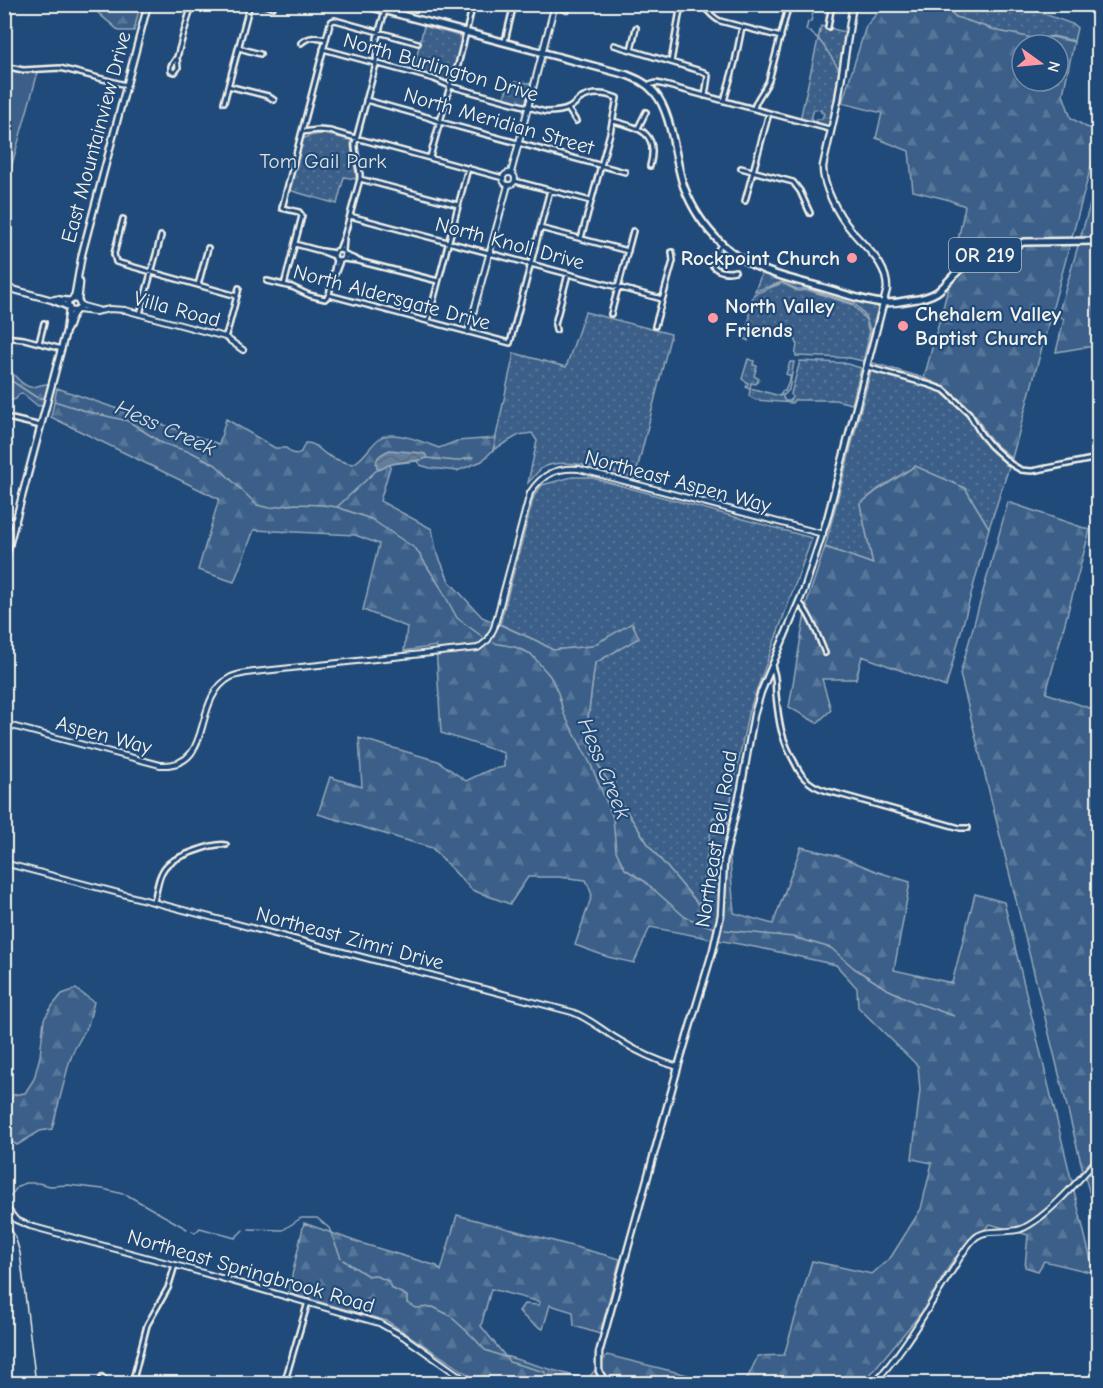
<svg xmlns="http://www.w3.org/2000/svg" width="1103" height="1388" font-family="'Comic Neue',sans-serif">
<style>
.green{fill:url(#green-dots);stroke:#97a8b8;stroke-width:1.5}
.forest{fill:url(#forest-firs);stroke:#97a8b8;stroke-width:1.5;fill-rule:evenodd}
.pitch{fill:#3a5f88;stroke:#97a8b8;stroke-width:1.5}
.water{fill:url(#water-waves);stroke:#9cacbb;stroke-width:1.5}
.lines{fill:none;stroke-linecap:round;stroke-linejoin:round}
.stream{stroke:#9cacbb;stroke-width:1.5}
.minor-casing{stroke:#f4f1e8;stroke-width:8}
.tertiary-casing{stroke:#f4f1e8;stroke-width:8}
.secondary-casing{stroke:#f4f1e8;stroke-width:9}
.primary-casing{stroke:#f4f1e8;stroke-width:10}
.minor{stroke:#1f4a7a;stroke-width:3}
.tertiary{stroke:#1f4a7a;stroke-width:4}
.secondary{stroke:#1f4a7a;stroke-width:4.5}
.primary{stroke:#1f4a7a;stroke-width:5}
.rail{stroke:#f4f1e8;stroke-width:1.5}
.poi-dot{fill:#ff9aa2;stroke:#1f4a7a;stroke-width:2}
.labels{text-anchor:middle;stroke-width:4.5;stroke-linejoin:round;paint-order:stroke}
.shield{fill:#1f4a7a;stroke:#b4bfc7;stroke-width:1.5}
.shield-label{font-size:20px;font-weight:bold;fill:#f4f1e8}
.street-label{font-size:21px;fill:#f4f1e8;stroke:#1f4a7a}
.park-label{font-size:21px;fill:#e1e2de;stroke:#1f4a7a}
.poi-label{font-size:21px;font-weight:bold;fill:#f4f1e8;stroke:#1f4a7a;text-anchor:start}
.water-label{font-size:22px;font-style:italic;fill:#dee0dd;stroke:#1f4a7a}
</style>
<defs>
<pattern id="green-dots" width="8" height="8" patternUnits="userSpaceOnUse" patternTransform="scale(1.5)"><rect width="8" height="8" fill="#3a5f88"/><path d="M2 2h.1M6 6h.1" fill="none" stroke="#577699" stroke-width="1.8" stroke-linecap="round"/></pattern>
<pattern id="forest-firs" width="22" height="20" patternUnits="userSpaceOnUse" patternTransform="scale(1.5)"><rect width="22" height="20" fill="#3a5f88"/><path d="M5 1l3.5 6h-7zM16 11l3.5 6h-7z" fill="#577699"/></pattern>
<pattern id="water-waves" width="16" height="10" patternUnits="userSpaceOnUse" patternTransform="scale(1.5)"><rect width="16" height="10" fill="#627e9d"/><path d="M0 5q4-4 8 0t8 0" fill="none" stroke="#58687a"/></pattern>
</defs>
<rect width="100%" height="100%" fill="#1f4a7a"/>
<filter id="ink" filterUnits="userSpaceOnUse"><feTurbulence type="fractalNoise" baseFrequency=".0167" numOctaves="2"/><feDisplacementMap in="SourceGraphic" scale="12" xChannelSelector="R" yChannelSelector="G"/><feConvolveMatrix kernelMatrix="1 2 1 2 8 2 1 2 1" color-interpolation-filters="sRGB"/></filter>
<g filter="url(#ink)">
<path class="green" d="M942,5H1020L1075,25L1077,28L1074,41L1053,36L1037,39L998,31L956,17Z
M424,26L463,37L457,64L448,82L413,71Z
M821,26L845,32L830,124L827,127L815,124L816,119H822L824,113L821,112V110L814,109L810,122L800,120Z
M515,82H523L532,84L527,102L525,104L504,99C505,91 508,85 515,82Z
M323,134L351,140C351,153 356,166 356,179L344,177L337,204L289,190L288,189L302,139L313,135Z
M763,274L772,277L878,307L879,311L866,360L870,341V330L865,316L855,304L810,289H797L782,282L755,291L761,275Z
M782,283L798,291L808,290L853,305L866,320L869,333L868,341L863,361L850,358L796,356C794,351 800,345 795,339L760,329H756L751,332L748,341L743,338L750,317L748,309L749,306L754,294Z
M585,312L671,334L635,478C612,472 561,454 541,469C536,473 532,479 528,483L537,441L532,433L519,435L493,450L514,353L566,367Z
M748,359L754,361L753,365L757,366L754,376L759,379L756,384L751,383L750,388L780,396L782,391H785L791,376L786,374L790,362H794L789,390L784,395H782L785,401H790L792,397L791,394L800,361L844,363L861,368L852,404L835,400H794L792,403L756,400L749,396L750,390L746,387L748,383L742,379Z
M873,363L924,378L946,388L958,398L978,419L986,434L996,445L1012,458L989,528L965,488L915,466L878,489L860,504L873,564L825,547Z
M572,477H589L812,538L748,714L727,820L713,818L700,906L650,847L623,806L591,753L588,718L595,663L638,638L633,624L592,646L553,650L537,641L500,624L534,496L542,485Z"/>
<path class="forest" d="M91,5H140L134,31H119C110,22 97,14 91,5Z
M884,5H942L956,17L998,31L1037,39L1053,37L1074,42L1063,94L1071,118L1086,127L1098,130V141L1012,458L996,445L986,434L978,419L958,398L946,388L924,378L948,289L965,206L946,199L913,191L909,151L876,138L882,113L842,103L866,26ZM1022,45H1058V81H1022Z
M1098,177V347H1086L1056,352L1064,319L1058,315Z
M4,359C8,363 8,367 11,371C15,377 23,385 30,387C37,388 41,383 48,384L49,387L44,405L38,406L22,393L19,394L16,399L10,401L5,399Z
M57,388L219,444L226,419L275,448H286L292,453L297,454L301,452L305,443C315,442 319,450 327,455C335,459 344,463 353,464C365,458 370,445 380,438C393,429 426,443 439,448L457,441L496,438L493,450L482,461L457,471L430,468L420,465L417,461L391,464L380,501L432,529L436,550L449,581L482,617L537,641L553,650L592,646L632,623L639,638L595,663L588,718L591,753L623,806L650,847L699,905L713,817L727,820L734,913L773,924L801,847L839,856L878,872L910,882L894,970L952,983L975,894L1004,902L1094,1273L1044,1261L1038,1271L1025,1267L1028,1235L990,1224L953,1260L922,1312L863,1383H745L758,1356L784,1355L812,1261L872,1274L891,1257L921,1209L932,1163L912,1159L920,1090L918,1066L858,1007L857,988L836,965L765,949L650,927L634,963L608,957L575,945L592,895L586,880L558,877H528L510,904L472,890L432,848L318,814L330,777L362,787L359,738L438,761L466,781L489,770L504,767V753L441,733L436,646L404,651L407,627L363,610L379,544L355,535L254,530L234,582L198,570L219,499L51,417Z
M915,466L965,488L989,528L946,687L862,656L856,679H822L831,710L817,723L789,707L807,602L825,547L873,564L860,504L878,490Z
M1008,502L1090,530L1046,693L1098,711V1222L1081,1163L960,674Z
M76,989L94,1002L88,1025L74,1050L69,1063L52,1129L40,1131L17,1145L9,1140L5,1112L13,1095L25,1093L34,1079L40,1056L44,1019L53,1005L62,994Z
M457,1215L620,1259L600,1334L574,1326L573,1312L550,1305L543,1329C533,1325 526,1320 519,1311L524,1304L539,1305L540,1302L491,1289L481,1326L505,1356L587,1380L607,1355L720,1383H481L387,1321L288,1293L304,1223L357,1242L437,1266L441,1271Z"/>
<path class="pitch" d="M5,68L20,73L38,72L7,182L5,183Z"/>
<path class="water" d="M390,450L421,453L425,454L428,458C416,462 404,461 392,464C386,465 384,469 378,470C373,458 380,454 390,450Z"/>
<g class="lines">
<path class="stream" d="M815,4L811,21L808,22L806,30C821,36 830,57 839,69
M4,376L36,397L45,399
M54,401L89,412L128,421L162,443L193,453L216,465L257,505L269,508L295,504L323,505L337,507L371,519L416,549L441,588L457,618L483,637
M427,458L456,461L473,457
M337,507L379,468
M494,643L515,647L531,654L550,676L558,693L564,714L591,765L613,818L616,851L625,869L644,881L685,917L714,928
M725,930L793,937L831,948L854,968L885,988L914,1002L954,1016
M6,1202L18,1186L26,1183H38L50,1186L68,1185L103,1189L127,1195L187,1229
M249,1229L283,1230L301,1218H317L329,1228L341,1258
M192,1231L195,1233L200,1228L235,1238L243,1230
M343,1260L368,1276L374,1275L388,1281L391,1288L407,1296V1303L416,1308L433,1307L449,1315L473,1337L485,1350L507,1358L509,1362L545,1372C545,1383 558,1382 566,1384"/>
<g class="minor-casing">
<path id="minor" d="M261,4L273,7
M700,4C708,9 711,17 720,21L781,37
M555,6L567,10
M828,27L832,4
M505,41L514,4
M301,43C309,36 316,37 326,39
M614,45L704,72L708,76L705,96
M239,48L260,54
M323,49L434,79L450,86L546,112C553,112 562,112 569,108C573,106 576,102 580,99C592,92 605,93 617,98L610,133L581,238
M631,50L636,28
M177,57L171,66V71L175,72L178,68L177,57L192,4
M671,62L681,4
M4,66L23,70L60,68L126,85
M649,85L656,83L661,84L829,129
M228,86L268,96L274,100
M366,100L427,117L440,122L625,172
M724,101L735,62L742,27
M224,102L250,4
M754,108C757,97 765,90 769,80L789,4
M568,109L576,121
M613,121C640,128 659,132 650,166
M638,128L646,112
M302,132L318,130L330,131L503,178
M430,157L452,79L458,65L473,4
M741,168L793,182L800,191L810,213
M360,179L458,205
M515,181L591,201
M745,201L769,113
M350,216L662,299
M123,219L114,254L116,262L237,296
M540,228L628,251
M722,243L713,258V266C718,272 728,273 735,271
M295,244L321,251L334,256
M339,250L343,251L345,255L344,259L340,261L335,259L334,255L336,251L339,250L344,237L360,179C361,166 354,156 355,143L376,64L377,38L387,4
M322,251L335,253
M343,251L344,239
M345,255L357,260
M344,259L358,261L438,281
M335,274L340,261
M267,281L292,287L309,295L325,299L329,295L510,343L550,190
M198,285L208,248
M284,285L302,216L299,212L282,208L330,24L332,21L335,20L418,43
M329,295L336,260
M140,314L161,236
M611,314L633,231
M428,321L468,168
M655,326L673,261L672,252
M556,330L555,324L568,274
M4,337L24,339L62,349
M225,337L228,329L239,288
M39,343L44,323
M867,367L930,385L944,390L969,413L981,434L991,446L1011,464L1021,470L1032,471L1098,458
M4,417L41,426
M799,602C811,615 818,637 825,653
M772,667C777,676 775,686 776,695C779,724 781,738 795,763C798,770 802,777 809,782C816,788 826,791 835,793L960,828H968
M154,902C157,890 158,874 167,865C175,857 215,842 226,845
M102,1377L107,1382L113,1384
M132,1384L147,1325L168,1288L175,1265
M284,1384L308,1302"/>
</g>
<g class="tertiary-casing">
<path id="tertiary" d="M503 179a6 6 0 1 1 12 0a6 6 0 1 1-12 0Z
M511,173L555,4
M79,303L83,306L98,310
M78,310L95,312L110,309L125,310L225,337L243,350
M468,332L508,185
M4,519L16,522
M4,724L160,765C216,768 190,699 231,677C238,674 246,673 254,672L478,648L488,640L494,628L530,493C542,474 557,467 579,469L823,534
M4,863L572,1012C589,1018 602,1030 617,1039C636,1051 657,1061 678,1067
M4,1205L16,1220L30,1226L175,1265L379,1323L404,1337L471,1384
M4,1221L11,1214
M873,1384C904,1351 925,1312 950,1274C958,1262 965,1246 976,1237C988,1228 1007,1234 1021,1229C1046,1219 1081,1178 1098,1158"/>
</g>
<g class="secondary-casing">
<path id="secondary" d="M78,278L80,283L78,301
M4,287L52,300L69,307
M68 305a6 6 0 1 1 12 0a6 6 0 1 1-12 0Z
M52,300L56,299L70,301
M72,300L75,294L82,254L148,4
M66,331C71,325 70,316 76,311
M4,564L66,331L69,309
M606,1384L599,1371V1353L678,1067L713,950L721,915L724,861L741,789L754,715L761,692L804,590L827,519L887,289C887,262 866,249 851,230C838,215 822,185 823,166L838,100L853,4"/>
</g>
<g class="primary-casing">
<path id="primary" d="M360,4L627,75C637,79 647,83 654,92C673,113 674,159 684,187C692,208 705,228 722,244C750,270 786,278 821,287C840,292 865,302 884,303C893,303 902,302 911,300C920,299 929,297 937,292C948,284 955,271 967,264L988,254L1024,242L1098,241"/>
</g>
<use href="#minor" class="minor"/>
<use href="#tertiary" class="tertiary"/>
<use href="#secondary" class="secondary"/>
<use href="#primary" class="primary"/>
<path class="rail" d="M4,1217L15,1236L20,1253L36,1384"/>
</g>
</g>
<g class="poi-dot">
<circle cx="852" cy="258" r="6"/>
<circle cx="713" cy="318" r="6"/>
<circle cx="903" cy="326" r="6"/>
</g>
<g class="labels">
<rect class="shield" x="949" y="238" width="72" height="34" rx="4.5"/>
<g class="shield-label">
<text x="985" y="262">OR 219</text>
</g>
<g class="street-label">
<text transform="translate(441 67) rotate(16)" y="7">North Burlington Drive</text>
<text transform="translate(499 121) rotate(16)" y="7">North Meridian Street</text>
<text transform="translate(96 137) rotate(-75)" y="7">East Mountainview Drive</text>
<text transform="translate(510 243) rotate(15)" y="7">North Knoll Drive</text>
<text transform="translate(392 297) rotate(15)" y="7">North Aldersgate Drive</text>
<text transform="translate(177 309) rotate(15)" y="7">Villa Road</text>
<text transform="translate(678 481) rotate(15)" y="7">Northeast Aspen Way</text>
<text transform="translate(104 735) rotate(15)" y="7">Aspen Way</text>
<text transform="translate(716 839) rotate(-81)" y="7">Northeast Bell Road</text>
<text transform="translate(350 938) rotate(15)" y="7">Northeast Zimri Drive</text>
<text transform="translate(251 1271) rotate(16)" y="7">Northeast Springbrook Road</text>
</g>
<g class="park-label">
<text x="323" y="168">Tom Gail Park</text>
</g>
<g class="poi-label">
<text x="840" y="265" text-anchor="end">Rockpoint Church</text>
<text x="725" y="313">North Valley<tspan x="725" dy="24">Friends</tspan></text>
<text x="915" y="321">Chehalem Valley<tspan x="915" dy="24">Baptist Church</tspan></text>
</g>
<g class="water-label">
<text transform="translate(166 427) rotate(24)" y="8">Hess Creek</text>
<text transform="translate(605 768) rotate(68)" y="8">Hess Creek</text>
</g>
</g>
<rect width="1103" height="1388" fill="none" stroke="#1f4a7a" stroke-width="24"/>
<rect x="12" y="12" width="1079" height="1364" fill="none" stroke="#f4f1e8" stroke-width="2" filter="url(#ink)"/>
<g transform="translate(1040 63) rotate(105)"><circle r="28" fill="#1f4a7a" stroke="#748da6" stroke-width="1.5"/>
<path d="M0-4.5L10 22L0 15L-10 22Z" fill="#ff9aa2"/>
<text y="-9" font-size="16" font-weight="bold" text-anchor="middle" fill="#f4f1e8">N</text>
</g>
</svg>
